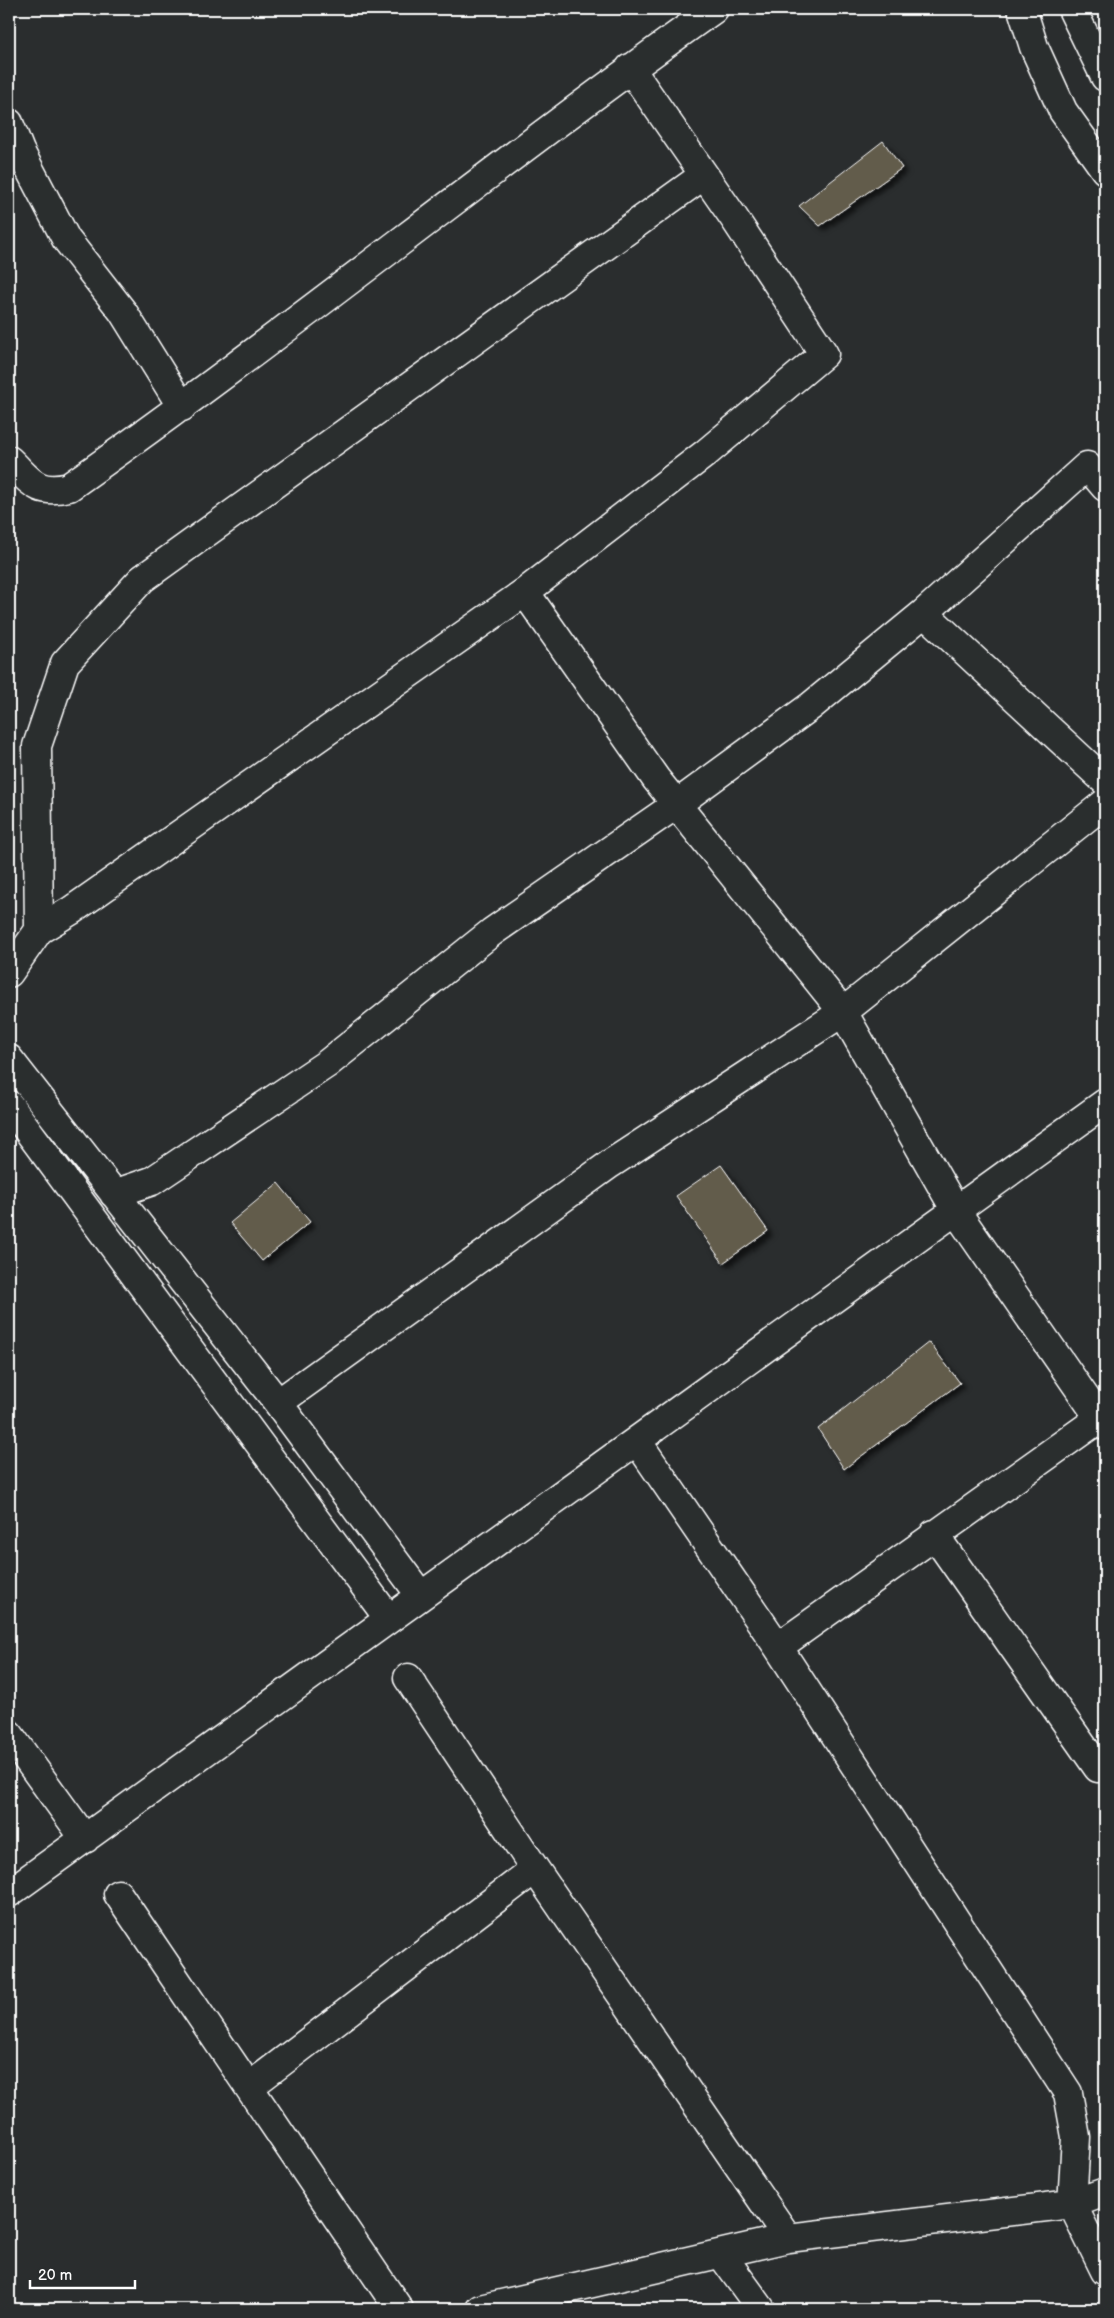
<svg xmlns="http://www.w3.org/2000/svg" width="1114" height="2318" font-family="'Balsamiq Sans',sans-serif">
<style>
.building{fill:#625b4b;stroke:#fff;filter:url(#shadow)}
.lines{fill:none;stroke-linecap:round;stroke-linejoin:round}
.minor-casing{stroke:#fff;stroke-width:31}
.major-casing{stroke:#fff;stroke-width:31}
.minor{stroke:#2a2d2e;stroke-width:28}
.major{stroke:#2a2d2e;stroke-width:28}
</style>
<defs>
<filter id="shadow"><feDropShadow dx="4.5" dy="4.5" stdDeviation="2.5" flood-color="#0009"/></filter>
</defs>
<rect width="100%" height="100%" fill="#2a2d2e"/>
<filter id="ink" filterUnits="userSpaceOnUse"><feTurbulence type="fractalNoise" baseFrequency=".02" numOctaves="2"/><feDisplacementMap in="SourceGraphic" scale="10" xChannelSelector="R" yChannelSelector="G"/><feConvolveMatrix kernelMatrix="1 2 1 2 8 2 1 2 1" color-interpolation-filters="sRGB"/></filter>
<g filter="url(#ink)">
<path class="building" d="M883,141L902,168L820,226L799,206Z
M721,1165L768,1231L723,1263L676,1196Z
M278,1183L310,1222L262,1261L230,1223Z
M929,1342L960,1383L844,1469L818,1429Z"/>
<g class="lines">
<g class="minor-casing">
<path id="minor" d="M630,68L734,218L824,354L706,453L525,592L656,779L843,1012L956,1211L1105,1426
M9,123L20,151L66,239L123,312L182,407
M9,460C31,481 36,495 69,487C288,333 495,164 714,9
M924,613L1105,781
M39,930L37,746L65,663L142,579L704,175
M9,973L39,930L72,910L525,592
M9,1059L278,1403L421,1596
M9,1105L389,1619
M114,1194L152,1181L328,1063L492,932L677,804L811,706L924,613L1087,466L1105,487
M278,1403L610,1164L843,1012L1105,803
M637,1441L778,1647L1068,2093L1076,2137L1072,2204L1105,2271
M934,1534L1098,1768
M778,1647L1100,1418
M408,1678L535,1869L788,2238
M9,1734L85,1839
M9,1893L1105,1103
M118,1894L399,2309
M249,2087L535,1869
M721,2254L761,2309
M480,2309L788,2238L1072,2204L1105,2192"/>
</g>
<g class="major-casing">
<path id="major" d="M1022,9L1034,47L1063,111L1105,170
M1072,9L1105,77"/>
</g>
<use href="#minor" class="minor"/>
<use href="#major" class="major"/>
</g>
</g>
<rect width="1114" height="2318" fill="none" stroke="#2a2d2e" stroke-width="30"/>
<rect x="15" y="15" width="1084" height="2288" fill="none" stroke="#fff" stroke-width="2" filter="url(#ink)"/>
<path d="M30 2280v8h105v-8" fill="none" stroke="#ffffff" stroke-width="2.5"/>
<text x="38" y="2280" font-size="15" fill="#ffffff" stroke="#2a2d2e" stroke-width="4" paint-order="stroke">20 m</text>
</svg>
